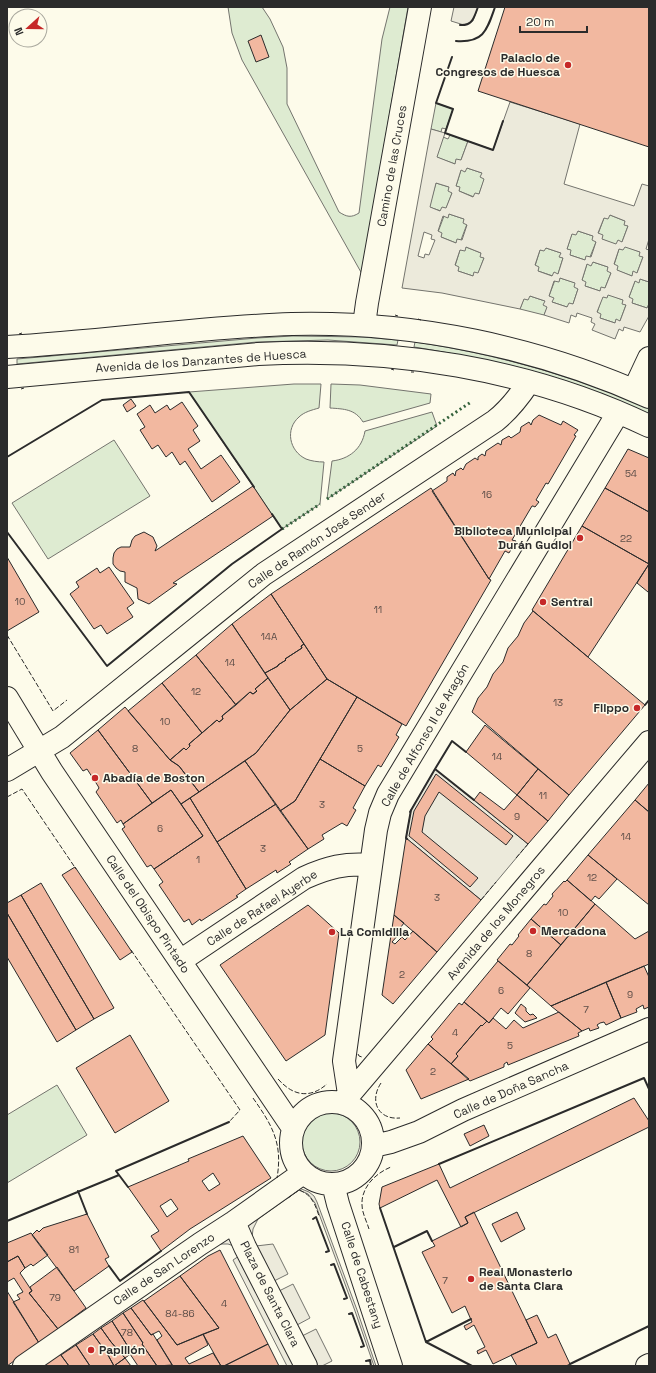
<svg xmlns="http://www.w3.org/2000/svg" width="656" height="1373" font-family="'Space Grotesk',sans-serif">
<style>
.green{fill:#deebd1;stroke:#74746e}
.parking{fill:#eceadb;stroke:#74746e;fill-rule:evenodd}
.building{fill:#f2b8a0;stroke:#2b2b2b;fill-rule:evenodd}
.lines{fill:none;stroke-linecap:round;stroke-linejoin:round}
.minor-casing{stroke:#2b2b2b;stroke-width:24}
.major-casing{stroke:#2b2b2b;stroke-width:24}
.minor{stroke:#fdfbea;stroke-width:22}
.major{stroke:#fdfbea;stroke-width:22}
.hedge{stroke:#34623c;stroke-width:3;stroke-dasharray:2 3;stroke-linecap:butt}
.fence{stroke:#2b2b2b;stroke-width:1;stroke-dasharray:5 2;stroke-linecap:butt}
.wall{stroke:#2b2b2b;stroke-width:2}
.poi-dot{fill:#c62828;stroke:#fdfbea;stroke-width:1.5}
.labels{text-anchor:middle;stroke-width:3;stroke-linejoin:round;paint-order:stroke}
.number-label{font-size:10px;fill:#5d4e48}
.poi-label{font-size:12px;font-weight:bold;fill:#2b2b2b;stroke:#fdfbea;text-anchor:start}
.street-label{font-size:12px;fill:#2b2b2b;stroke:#fdfbea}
</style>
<rect width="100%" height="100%" fill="#fdfbea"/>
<path class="green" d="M228,7H262L270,19L283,47L287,68V104L339,212C347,217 351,218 359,213L382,39L390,7H408L362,274L242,60L232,33Z
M436,103L453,109L446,129L442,128L441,132L431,129Z
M450,135L468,141L461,160L455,164L436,157L443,137L448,139Z
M467,168L482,173L485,178L479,194L474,197L459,191L456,186L461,170Z
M436,183L449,187L452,193L446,209L441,211L429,207Z
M449,214L464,219L467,224L461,240L456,243L441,237L438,232L444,216Z
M610,215L625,221L628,226L622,242L617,245L601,239L598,234L604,218Z
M578,231L593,236L596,242L590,257L585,260L570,255L567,249L572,233Z
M625,246L640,252L643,257L637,273L632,276L616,270L614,265L619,249Z
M466,247L481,253L484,258L478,274L473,276L458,271L455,266L460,250Z
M546,248L561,253L563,258L558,274L553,276L538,271L535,266L540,250Z
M593,262L608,267L611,273L605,288L600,291L585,286L582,280L587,264Z
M560,278L576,283L578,289L573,304L567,307L552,302L549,296L555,280Z
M640,279L649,282V304L647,308L632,303L629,297L635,281Z
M608,294L623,300L626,305L620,321L615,323L600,318L597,313L602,297Z
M530,296L545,301L548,306L544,315L520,309L524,298Z
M293,336L363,337L398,340L397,345L328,340L257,342L17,364V359L257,338Z
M415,342C497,354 573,376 649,408V414C572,380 496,360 414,347Z
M294,384H321L319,408C312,410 304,412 299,417C285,429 289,451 306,459C311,461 318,462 324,462L320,504L282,529L189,392Z
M331,384L360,385L431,394L430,403L363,422C355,409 344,409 330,408Z
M432,412L437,426L327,499L332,461C349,459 362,449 365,431Z
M114,440L150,496L48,559L12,503Z
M57,1085L87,1135L7,1183V1115Z
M302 1142a29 29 0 1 1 58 0a29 29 0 1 1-58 0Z"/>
<path class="parking" d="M454,7H478L473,21L464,25L451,21Z
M510,102L580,124L564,184L634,206L642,184L649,186V239L646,249L649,250V282L640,279L639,283L635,281L629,297L633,299L632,303L647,308L649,304V316L640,332L624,327L623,331L619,329L615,339L592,330L595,324L591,322L592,318L577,313L576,317L571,315L569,323L544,315L547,307L543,305L545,301L530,296L528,300L524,299L520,309L442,293L402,288L431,129L445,133L437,157L455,164L456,159L461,160L468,141L493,150ZM467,168L482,173L480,177L484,179L479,194L475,193L473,197L459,191L460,187L456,186L461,170L465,172ZM436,183L449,187L448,191L452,193L446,208L442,207L440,211L430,207ZM449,214L464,219L463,223L467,225L462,240L457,239L456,243L441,237L442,233L438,231L443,216L448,218ZM610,215L625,221L624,225L628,226L622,242L618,240L616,244L602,239L603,235L598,233L604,218L608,219ZM578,231L593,236L592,240L596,242L591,257L586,256L585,260L570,255L571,250L567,249L572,234L576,235ZM424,232L432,235L431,239L435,240L429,255L425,254L424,258L418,256ZM466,247L481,253L480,257L484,258L478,273L474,272L473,276L458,271L459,267L455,265L460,250L465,251ZM625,247L640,252L639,256L643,257L637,273L633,271L632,276L617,270L618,266L614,264L619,249L623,250ZM546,248L561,253L559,257L563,258L558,274L554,272L552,276L538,271L539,267L535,265L540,250L544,251ZM593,262L608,267L607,271L611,273L605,288L601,287L600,291L585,286L586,282L582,280L587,264L591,266ZM560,278L575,283L574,287L578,289L573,304L569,303L567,307L552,302L554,298L549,296L554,281L559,282ZM608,295L623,300L622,304L626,305L620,321L616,319L615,323L600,318L601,314L597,312L603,297L607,298Z
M435,769L528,844L481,900L406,838L411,810Z
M299,1188L309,1192L314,1196L317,1202L357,1310L376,1366H374L355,1311L315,1203L308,1194L299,1190L258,1219L253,1229L252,1238L256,1246L273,1244L288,1274L274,1281L279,1291L293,1284L310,1318L297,1325L302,1336L316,1329L332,1361L322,1366H287L233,1260L239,1256L234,1246L228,1244H221Z"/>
<path class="building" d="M505,7H649V147L478,91Z
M261,35L269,57L256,62L248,41Z
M131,399L136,406L127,412L123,405Z
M182,402L198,426L193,430L200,441L188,449L201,469L221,455L240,482L212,502L185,461L180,465L172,452L166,457L158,445L152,449L140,430L145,427L137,414L150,405L155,413L167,405L170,410Z
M539,415L561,425L563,421L578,430L574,435L576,436L548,484L546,483L536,500L539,502L535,507L533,506H532L512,540L516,541L509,553L505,551L489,579L432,491L447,481V477L453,473L455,476L456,471L461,468L463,470L466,464L475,458L478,460V457L482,454L485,456L486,451L498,443L501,445L502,440L509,436L511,438L520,432L521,427L529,422L531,425L533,420Z
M628,449L649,458V512L605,488Z
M253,486L273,516L173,583L177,584L149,604L138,599L137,588L125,582V572L120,571L116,568L113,564V558L114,553L117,549L121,547H130L132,540L135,536L144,532L153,537L157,546L155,551Z
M431,488L489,579L491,580L406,726L327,679L271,594Z
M605,488L649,512V591L648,592L637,583L649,564L582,526Z
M582,526L649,564L588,657L532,610Z
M7,557L39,612L7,631Z
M109,567L134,603L127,608L133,617L107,634L101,625L94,629L70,594L79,587L76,582L97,568L100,573Z
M271,594L304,644L301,646L302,648L285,659L286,660L278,665V666L265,673L232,624Z
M533,611L645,705L569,795L472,712L478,698L487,687L493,674L503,662L508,648L518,636L524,623Z
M232,624L268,678L255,689L257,691L253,694L250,692L236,705L196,655Z
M304,644L327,679L290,710L265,673L278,666V665L286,660L285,659L302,648L301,646Z
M196,655L236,705L222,716L223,719L219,722L217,720L202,733L162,683Z
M268,678L290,710L256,753L199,792L179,766L170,760L184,748L186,750L190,746L189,744L217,720L219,722L223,719L222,716L250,692L253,694L257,691L255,689Z
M327,679L357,697L295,801L280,811L245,761L256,753L290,710Z
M162,683L202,733L189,744L190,746L186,750L184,748L170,760L128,711Z
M357,697L402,724L396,735L399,737L381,767L378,765L365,786L320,759Z
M125,707L170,760L179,766L199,792L181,804L171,790L152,803L98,730Z
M485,725L538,769L517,795L466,752Z
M98,730L152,803L123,824L121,820L117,823L96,792L99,788L98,786L87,769L83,771L70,753Z
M320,759L365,786L353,808L356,810L347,826L342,823L322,835L324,839L308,849L280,811L295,801Z
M245,761L276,804L217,842L190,798Z
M538,769L569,795L548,821L517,795Z
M436,774L513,836L506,845L439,792L425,816L422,832L478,878L470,887L409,836L414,811Z
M649,783V812L635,800Z
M171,790L203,836L154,869L151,865L147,867L122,829L125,827L123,824Z
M480,792L504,810L517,795L548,821L528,844L474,800Z
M190,798L246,889L236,896L238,897L201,921L200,919L192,925L189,919L184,922L159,885L163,882L154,869L203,836L181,804Z
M635,800L649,812V905L588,855Z
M276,804L308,849L289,862L291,864L277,873L276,870L246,889L217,842Z
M406,838L481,900L437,952L394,915Z
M588,855L617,879L599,899L595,896L591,901L567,880Z
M75,867L132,952L120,960L62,875Z
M567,880L595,904L561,945L531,919L544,904L546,905L553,896L552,894L564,881L565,882Z
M41,883L114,1008L94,1019L21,895Z
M21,895L94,1019L76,1030L7,913V903Z
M595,904L635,939L649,931V964L551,1006L527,985Z
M308,905L339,933L325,1035L286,1061L220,965Z
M7,913L76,1030L57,1042L7,957Z
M394,915L404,923L397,932L399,934L392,942L395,944L402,937L405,940L413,931L437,952L393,1004L382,995Z
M531,919L561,945L527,985L497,960L510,944L512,945L519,936L518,935Z
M498,961L530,988L508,1014L501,1008L489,1023L464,1002Z
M644,966L649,977V1007L644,1009L643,1005L636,1009L637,1012L621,1018L606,982Z
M606,982L621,1018L606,1025L604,1022L600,1023L597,1025L599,1028L590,1031L589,1028L582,1031L551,1006Z
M464,1002L487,1021L482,1026L481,1025L456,1054L458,1056L451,1064L428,1044L433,1039L431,1037L459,1003L462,1005Z
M521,1004L526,1008V1011L530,1015L533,1014L537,1018L525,1022L515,1013Z
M559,1012L582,1031L578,1033L579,1036L508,1065L507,1062L504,1064V1067L470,1081L451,1064L458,1056L456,1054L481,1025L482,1026L487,1021L489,1023L493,1018L506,1029L514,1020L523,1028Z
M130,1035L169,1101L115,1133L76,1068Z
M428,1044L469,1079L421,1099L406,1070Z
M634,1098L649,1121V1127L465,1217L468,1223L461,1227L437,1180L380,1208L379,1204L382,1187L439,1164L450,1188Z
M484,1125L489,1136L470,1146L464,1134Z
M243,1136L271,1178L190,1229L161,1251L151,1236L159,1231L128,1187L189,1161L188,1159ZM213,1173L220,1184L209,1191L202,1181ZM171,1199L178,1209L167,1217L160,1206Z
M474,1212L537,1343L493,1364L486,1350L478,1354L477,1351L485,1347L474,1325L466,1330L464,1326L472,1322L465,1306L452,1313L422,1252L435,1246L432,1241L468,1223L465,1217Z
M517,1212L525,1229L501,1242L492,1224Z
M87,1214L109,1257L105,1259L109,1266L74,1291L32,1235L37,1230L39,1232L43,1228Z
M31,1233L48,1255L33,1266L31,1264L25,1268L18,1256L7,1262V1243Z
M220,1250L268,1344L224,1366H221L203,1334L219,1328L180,1276L208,1256Z
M18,1256L25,1268L20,1273L32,1291L29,1293L58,1329L39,1343L13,1302L20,1299L17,1295L23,1292L14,1278L7,1282V1262Z
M57,1267L86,1308L58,1329L29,1293L32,1291L30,1287Z
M180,1276L219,1328L177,1345L144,1301Z
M7,1291L39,1343L7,1366Z
M143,1300L177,1345L203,1334L208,1345L185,1358L189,1364L213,1353L221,1366H173L157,1340L162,1336L159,1331L151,1335L131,1308Z
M131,1308L151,1335L153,1334L172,1365L157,1366L142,1344L143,1343L123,1313Z
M123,1313L143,1343L142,1344L157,1366H138L130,1354L132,1353L112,1321Z
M537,1315L548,1338L556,1334L570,1364L566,1366H517L511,1355L537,1343L526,1320Z
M112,1321L132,1353L125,1358L111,1342L101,1328Z
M101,1328L111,1342L125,1358L114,1366L108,1355L93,1334Z
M93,1334L108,1355L114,1366H90L76,1345Z
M268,1344L279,1366H224Z
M76,1345L90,1366H69L61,1355Z
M60,1354L69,1366H43Z
M125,1358L131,1366H114Z"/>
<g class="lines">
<g class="minor-casing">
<path id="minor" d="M364,325L367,303L420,7
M634,390L649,358
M7,698L52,772L293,1128
M7,770L62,737L264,574L495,421C509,410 519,397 529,382
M180,961L304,878C328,867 345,863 371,865
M349,1094L344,1061L376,830L380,813L388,794L618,413
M343,1102L649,742
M291 1143a41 41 0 1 1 82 0a41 41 0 1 1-82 0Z
M373,1146L391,1142L419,1132L463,1110L649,1029
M333,1184L338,1204L391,1366
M234,1222L245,1247L306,1366
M24,1366L200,1244L234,1222L303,1173
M647,1366L649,1365"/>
</g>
<g class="major-casing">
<path id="major" d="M7,347C102,342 197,327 292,324C413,321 538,347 649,397
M7,377L258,354C391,347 528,368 649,426"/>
</g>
<use href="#minor" class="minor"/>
<use href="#major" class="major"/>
<path class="hedge" d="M327,499L471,402
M282,529L320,504"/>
<path class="fence" d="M395,315L398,316
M418,319L421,320
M19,334L22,333
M391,369L394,370
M411,372H414
M21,389L24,388
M7,635L53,711L67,700
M7,797L22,789L76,869
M516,858L528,844
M481,900L496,882
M131,950L240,1110L229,1122
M358,1054L359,1056L362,1057
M278,1079C293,1096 310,1099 327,1084
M381,1083C369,1101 378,1120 400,1118
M253,1098C272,1125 283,1143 277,1178
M288,1198L299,1190C312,1195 315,1204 319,1216
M369,1229C367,1222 362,1213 362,1205C361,1187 376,1173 391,1167"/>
<path class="wall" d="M460,25C473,26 474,17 478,7
M456,41C484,43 487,30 495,7
M452,57L436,103L453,109L445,133L493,150L503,121
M7,457L102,400L189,392L254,487
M7,532L107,666L232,564L282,529L272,514
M645,705L649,700
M435,769L452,741L466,752
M410,812L435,769L474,800
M407,839L406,838L411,810
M439,1164L644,1078L649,1089
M119,1175L128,1187
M78,1191L87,1214
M380,1208L426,1342L472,1366
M313,1219L316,1217L329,1251L326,1252
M7,1221L119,1175L116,1171L229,1122
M394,1247L427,1231L432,1241
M331,1265L334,1264L347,1298L344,1299
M109,1266L120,1281L161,1251
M349,1314L352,1313L364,1346L361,1347
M426,1342L471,1319
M366,1361L370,1360L371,1366
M570,1364L649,1326"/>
</g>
<g class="poi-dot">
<circle cx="568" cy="65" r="4"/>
<circle cx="580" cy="538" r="4"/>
<circle cx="543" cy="602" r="4"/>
<circle cx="637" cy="708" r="4"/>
<circle cx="95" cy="778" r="4"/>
<circle cx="533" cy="931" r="4"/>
<circle cx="332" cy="932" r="4"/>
<circle cx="471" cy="1279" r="4"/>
<circle cx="91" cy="1350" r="4"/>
</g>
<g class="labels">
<g class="number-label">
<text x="631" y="477">54</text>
<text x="487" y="498">16</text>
<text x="626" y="542">22</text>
<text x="20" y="605">10</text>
<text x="378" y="613">11</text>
<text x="269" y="640">14A</text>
<text x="230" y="666">14</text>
<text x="196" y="695">12</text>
<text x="558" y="706">13</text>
<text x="165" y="725">10</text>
<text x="135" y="752">8</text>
<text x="360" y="752">5</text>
<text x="497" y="760">14</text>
<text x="543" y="799">11</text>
<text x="322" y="808">3</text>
<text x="517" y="820">9</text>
<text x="160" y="832">6</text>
<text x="626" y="840">14</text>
<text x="263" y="852">3</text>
<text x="198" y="863">1</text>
<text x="592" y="881">12</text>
<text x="437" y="901">3</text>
<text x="563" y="916">10</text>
<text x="529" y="957">8</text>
<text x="402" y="978">2</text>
<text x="501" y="994">6</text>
<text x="630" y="998">9</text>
<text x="586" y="1013">7</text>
<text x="455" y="1036">4</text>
<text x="510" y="1049">5</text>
<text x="433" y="1075">2</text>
<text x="74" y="1253">81</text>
<text x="445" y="1284">7</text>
<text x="55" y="1301">79</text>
<text x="224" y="1307">4</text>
<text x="180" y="1317">84-86</text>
<text x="127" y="1336">78</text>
</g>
<g class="poi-label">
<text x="560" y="62" text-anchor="end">Palacio de<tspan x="560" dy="14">Congresos de Huesca</tspan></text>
<text x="572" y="535" text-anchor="end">Biblioteca Municipal<tspan x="572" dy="14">Durán Gudiol</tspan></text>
<text x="551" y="606">Sentral</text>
<text x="629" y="712" text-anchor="end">Flippo</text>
<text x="103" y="782">Abadía de Boston</text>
<text x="541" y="935">Mercadona</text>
<text x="340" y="936">La Comidilla</text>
<text x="479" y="1276">Real Monasterio<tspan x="479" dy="14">de Santa Clara</tspan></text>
<text x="99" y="1354">Papillón</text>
</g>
<g class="street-label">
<text transform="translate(392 166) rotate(-80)" y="4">Camino de las Cruces</text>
<text transform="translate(201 361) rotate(-4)" y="4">Avenida de los Danzantes de Huesca</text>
<text transform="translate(317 540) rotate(-34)" y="4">Calle de Ramón José Sender</text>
<text transform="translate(425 735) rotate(-60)" y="4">Calle de Alfonso II de Aragón</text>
<text transform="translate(262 908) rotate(-33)" y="4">Calle de Rafael Ayerbe</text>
<text transform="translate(148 914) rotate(56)" y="4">Calle del Obispo Pintado</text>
<text transform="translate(496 923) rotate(-50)" y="4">Avenida de los Monegros</text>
<text transform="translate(511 1090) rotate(-24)" y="4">Calle de Doña Sancha</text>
<text transform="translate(164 1269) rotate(-34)" y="4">Calle de San Lorenzo</text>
<text transform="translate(362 1275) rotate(72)" y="4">Calle de Cabestany</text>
<text transform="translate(270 1294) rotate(63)" y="4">Plaza de Santa Clara</text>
</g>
</g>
<rect width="656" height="1373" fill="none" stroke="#2b2b2b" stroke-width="16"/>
<g transform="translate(28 28) rotate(249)"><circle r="19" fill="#fdfbea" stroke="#a9a89e"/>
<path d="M0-3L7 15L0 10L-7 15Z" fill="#c62828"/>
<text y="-6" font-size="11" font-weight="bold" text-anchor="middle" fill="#2b2b2b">N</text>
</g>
<path d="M520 26v6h67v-6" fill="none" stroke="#2b2b2b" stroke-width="2"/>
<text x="526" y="26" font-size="12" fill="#2b2b2b" stroke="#fdfbea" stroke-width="3" paint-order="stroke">20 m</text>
</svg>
